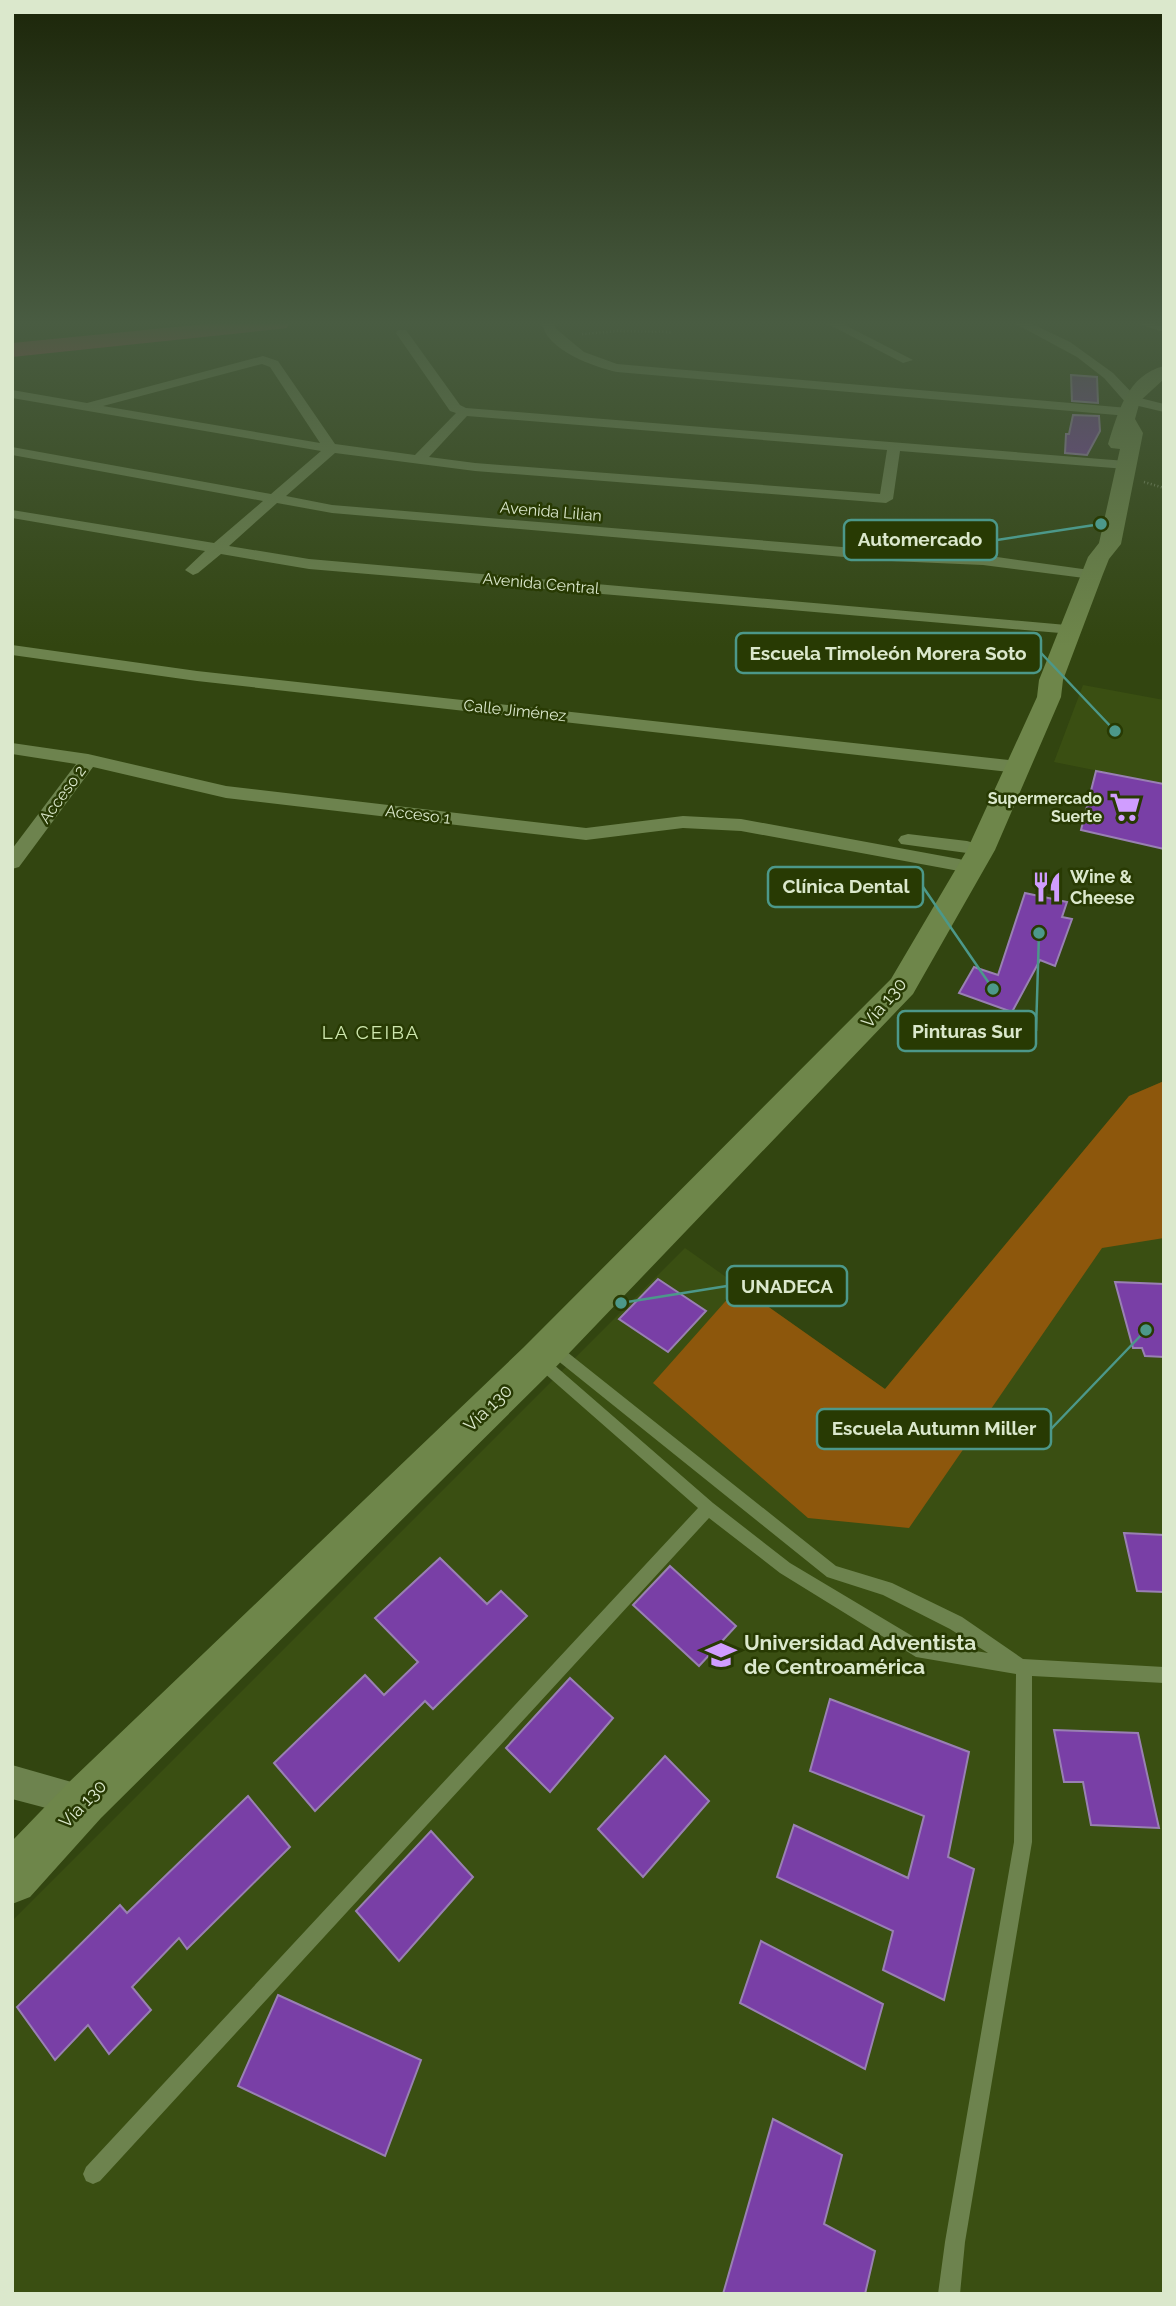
<svg xmlns="http://www.w3.org/2000/svg" width="1176" height="2306" font-family="Raleway,sans-serif">
<style>
.built{fill:#3a4f12}
.green{fill:#8d570c}
.lines{fill:none;stroke-linecap:round;stroke-linejoin:round}
.river{fill:#b93c5f;fill-rule:evenodd}
.building{fill:#793fa6;stroke:#9980b3;stroke-width:2}
.path-far1{stroke:#7a8a60;stroke-width:2.5;stroke-dasharray:1 2.5;stroke-linecap:butt}
.path{stroke:#7a8a60;stroke-width:3.5;stroke-dasharray:1 3.5;stroke-linecap:butt}
.service{fill:#6d834e;fill-rule:evenodd}
.minor{fill:#6d834e;fill-rule:evenodd}
.secondary{fill:#6e864a;fill-rule:evenodd}
.labels{text-anchor:middle;stroke-width:5;stroke-linejoin:round;paint-order:stroke}
.far-street-label{font-size:16px;fill:#dbe8cc;stroke:#283a03}
.far-poi-label{font-size:16px;font-weight:bold;fill:#dbe8cc;stroke:#283a03;text-anchor:end}
.poi-label{font-size:18px;font-weight:bold;fill:#dbe8cc;stroke:#283a03;text-anchor:start}
.street-label{font-size:18px;fill:#dbe8cc;stroke:#283a03}
.neighbourhood-label{font-size:19px;letter-spacing:2px;fill:#cfe8af;stroke:#283a03}
.near-poi-label{font-size:21px;font-weight:bold;fill:#dbe8cc;stroke:#283a03;text-anchor:start}
.leader{fill:none;stroke:#4c988a;stroke-width:2.5}
.callout-dot{fill:#4c988a;stroke:#283a03;stroke-width:2.5}
.callout{fill:#283a03;stroke:#4c988a;stroke-width:2.5}
.callout-label{font-size:19px;text-anchor:middle;font-weight:bold;fill:#dbe8cc}
</style>
<rect width="100%" height="100%" fill="#324510"/>
<path class="built" d="M1083,685L1164,700V784L1054,762Z
M1164,1081V2294H12V1921L685,1248L885,1389L1129,1096Z"/>
<path class="green" d="M1164,1081V1238L1102,1248L909,1528L808,1518L653,1383L739,1286L885,1389L1129,1096Z"/>
<g class="lines">
<path class="river" d="M216,323H290L287,328L279,329L12,357V343Z"/>
</g>
<path class="building" d="M1071,375L1097,377L1098,403L1072,401Z
M1073,415L1099,416L1100,431L1087,455L1065,453L1066,434H1069Z
M1096,771L1164,784V849L1081,830Z
M1025,893L1067,902L1062,917L1072,919L1055,966L1040,960L1012,1012L959,993L974,967L998,975Z
M658,1279L706,1311L668,1352L619,1319Z
M1115,1282L1164,1284V1357L1145,1356L1142,1348H1133Z
M1124,1533L1164,1535V1592L1137,1591Z
M440,1558L487,1604L501,1591L527,1616L433,1709L425,1701L315,1811L274,1763L365,1675L384,1695L418,1662L375,1618Z
M670,1566L736,1626L699,1666L633,1605Z
M570,1678L613,1718L550,1792L506,1748Z
M830,1699L969,1752L948,1857L974,1869L944,2000L883,1970L893,1931L777,1877L794,1825L908,1878L924,1816L810,1771Z
M1054,1730L1138,1733L1159,1828L1091,1825L1083,1782H1064Z
M665,1756L709,1801L643,1877L598,1829Z
M248,1796L290,1847L187,1949L179,1938L132,1987L151,2010L109,2054L88,2025L55,2060L17,2007L120,1905L127,1913Z
M431,1831L473,1877L399,1961L356,1911Z
M761,1941L883,2004L865,2069L740,2003Z
M278,1995L421,2060L385,2156L238,2086Z
M773,2119L842,2155L824,2224L875,2251L865,2294H723Z"/>
<g class="lines">
<path class="path-far1" d="M582,334L618,331L672,332
M1144,482L1164,488"/>
<path class="path" d="M799,643L1033,664"/>
<path class="service" d="M552,1342L557,1344L836,1566L892,1583L962,1617L1023,1659L1164,1667V1683L1032,1676V1842L965,2242L960,2294H938L945,2242L1014,1842L1016,1674L916,1657L780,1573L709,1518L100,2181L93,2184L86,2181L83,2174L86,2167L698,1508L535,1365L533,1361L535,1357L540,1355L545,1357L713,1503L790,1563L924,1643L988,1653L950,1629L883,1595L827,1577L547,1352L545,1348L547,1344Z"/>
<path class="minor" d="M542,323H554L555,328L584,352L617,364L1128,408L1135,412L1128,416L617,372C594,367 546,350 542,323Z
M826,323H841L913,360L903,363Z
M1014,323H1030L1070,342L1113,373L1136,397L1164,404V412L1126,403L1104,378L1077,357Z
M1140,323L1164,325V332L1142,325Z
M398,330H406L460,405L466,408L1126,461L1133,465L1126,469L900,451L893,499L886,503L475,471L335,453L286,496L332,505L891,551L983,555L1097,571L1100,574L1097,577L1092,579L983,565L891,561L332,513L277,503L229,546L309,559L1078,626L1080,629L1078,632L1072,634L309,569L221,554L198,573L193,575L185,570L205,551L12,518V510L214,543L263,501L12,455V447L271,494L321,451L12,398V390L87,403L263,356L278,361L335,444L415,455L456,413L450,411L396,333ZM262,364L270,367L320,443L103,406ZM467,416L887,450L880,494L475,463L429,457Z
M12,645L197,671L1018,761L1027,767L1018,773L197,681L12,655Z
M12,743L88,754L226,786L586,828L683,816L741,819L959,859L966,861L969,865L966,869L959,871L741,831L683,828L586,840L226,798L93,767L19,867L12,869V849L76,764L12,754Z
M908,834L967,841L974,843L977,847L974,851L967,853L901,844L898,840L901,836Z
M12,1765L96,1789L101,1801L96,1813L84,1818L12,1799Z"/>
<path class="secondary" d="M1164,366V379L1140,401L1135,419L1143,433L1121,544L1109,559L1103,574L1063,680L1061,697L995,850L913,994L552,1371L101,1818L30,1897L12,1904V1841L67,1784L524,1347L891,979L967,850L1037,697L1039,680L1088,557L1099,543L1120,449L1111,448L1108,444C1118,413 1127,375 1164,366Z"/>
</g>
<linearGradient id="sky" x2="0" y2="1"><stop stop-color="#1c2609"/><stop offset="0.5" stop-color="#495c42"/><stop offset="1" stop-color="#495c42" stop-opacity="0"/></linearGradient>
<rect width="1176" height="646" fill="url(#sky)"/>
<defs>
<g id="supermarket-bare" transform="scale(2.415)"><path d="M-6-5.5h2.5l.6 2H6L4.5 2H-2.5L-4.4-4H-6ZM-1.5 3.2a1.3 1.3 0 1 0 .1 0ZM3 3.2a1.3 1.3 0 1 0 .1 0Z" fill="#d09dff" stroke="#283a03" stroke-width="2.5" paint-order="stroke"/></g>
<g id="restaurant-bare" transform="scale(2.415)"><path d="M-5-6h1v4h1v-4h1v4h1v-4h1v5L-1.5 .5V6h-2V.5L-5-1ZM5-6V6H3V1.5H1.5Q1.5-4 5-6Z" fill="#d09dff" stroke="#283a03" stroke-width="2.5" paint-order="stroke"/></g>
<g id="university-bare" transform="scale(2.415)"><path d="M0-5L7-2L0 1L-7-2ZM-4 1L0 2.5L4 1V4Q0 6-4 4Z" fill="#d09dff" stroke="#283a03" stroke-width="2.5" paint-order="stroke"/></g>
</defs>
<g fill-rule="evenodd">
<use href="#supermarket-bare" x="1125" y="807"/>
<use href="#restaurant-bare" x="1047" y="887"/>
<use href="#university-bare" x="721" y="1655"/>
</g>
<g class="labels">
<g class="far-street-label">
<text transform="translate(551 511) rotate(5)" y="6">Avenida Lilian</text>
<text transform="translate(541 583) rotate(5)" y="6">Avenida Central</text>
<text transform="translate(515 710) rotate(6)" y="6">Calle Jiménez</text>
<text transform="translate(62 794) rotate(-54)" y="6">Acceso 2</text>
<text transform="translate(418 814) rotate(7)" y="6">Acceso 1</text>
</g>
<g class="far-poi-label">
<text x="1102" y="804">Supermercado<tspan x="1102" dy="18">Suerte</tspan></text>
</g>
<g class="poi-label">
<text x="1070" y="883">Wine &amp;<tspan x="1070" dy="21">Cheese</tspan></text>
</g>
<g class="street-label">
<text transform="translate(884 1003) rotate(-50)" y="6">Vía 130</text>
<text transform="translate(488 1408) rotate(-44)" y="6">Vía 130</text>
<text transform="translate(83 1804) rotate(-46)" y="6">Vía 130</text>
</g>
<g class="neighbourhood-label">
<text x="371" y="1039">LA CEIBA</text>
</g>
<g class="near-poi-label">
<text x="744" y="1650">Universidad Adventista<tspan x="744" dy="24">de Centroamérica</tspan></text>
</g>
</g>
<path class="leader" d="M1101 524L997 540M1115 731L1041 653M993 989L923 887M1039 933L1036 1031M621 1303L727 1286M1146 1330L1051 1429"/>
<g class="callout-dot">
<circle cx="1101" cy="524" r="7"/>
<circle cx="1115" cy="731" r="7"/>
<circle cx="993" cy="989" r="7"/>
<circle cx="1039" cy="933" r="7"/>
<circle cx="621" cy="1303" r="7"/>
<circle cx="1146" cy="1330" r="7"/>
</g>
<g class="callout">
<rect x="844" y="520" width="153" height="40" rx="7"/>
<rect x="736" y="633" width="305" height="40" rx="7"/>
<rect x="768" y="867" width="155" height="40" rx="7"/>
<rect x="898" y="1011" width="138" height="40" rx="7"/>
<rect x="727" y="1266" width="120" height="40" rx="7"/>
<rect x="817" y="1409" width="234" height="40" rx="7"/>
</g>
<g class="callout-label">
<text x="920" y="546">Automercado</text>
<text x="888" y="660">Escuela Timoleón Morera Soto</text>
<text x="846" y="893">Clínica Dental</text>
<text x="967" y="1038">Pinturas Sur</text>
<text x="787" y="1293">UNADECA</text>
<text x="934" y="1435">Escuela Autumn Miller</text>
</g>
<rect width="1176" height="2306" fill="none" stroke="#dbe8cc" stroke-width="28"/>
</svg>
